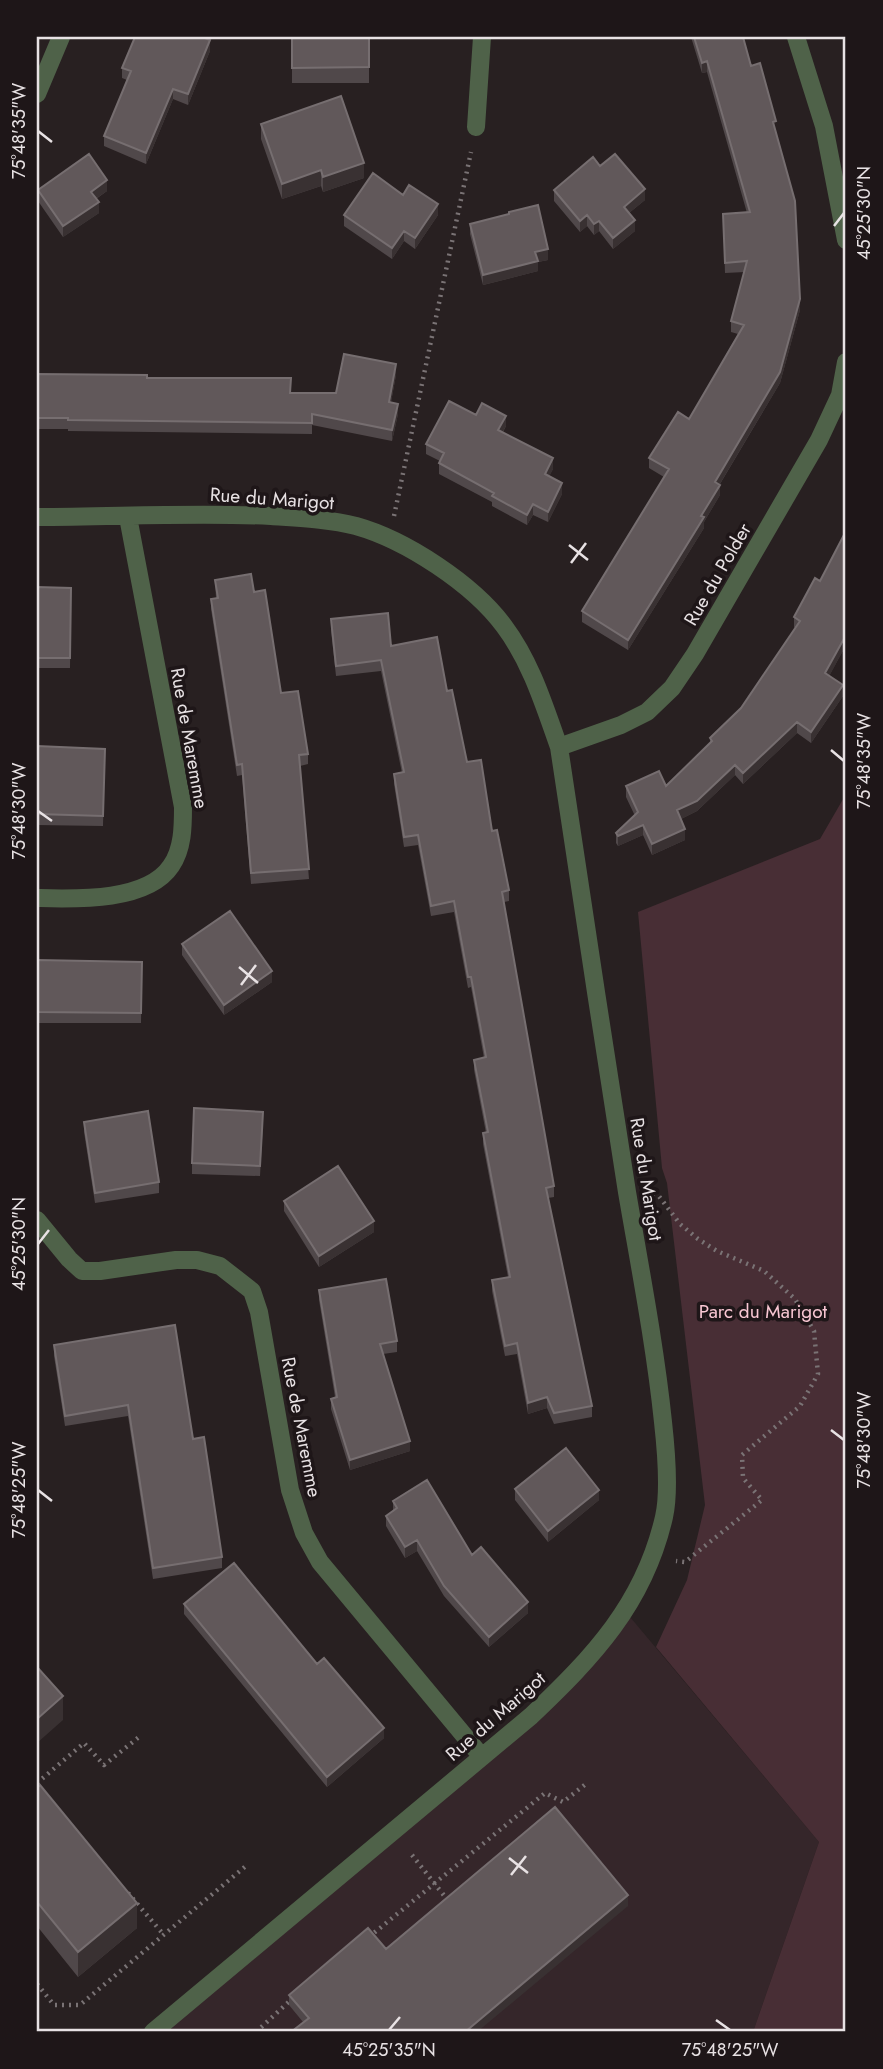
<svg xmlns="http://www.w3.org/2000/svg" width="883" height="2069" font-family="Jost,sans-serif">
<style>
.built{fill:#35262a}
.green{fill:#482e35}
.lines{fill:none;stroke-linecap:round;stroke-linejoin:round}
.path{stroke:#7a7375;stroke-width:4.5;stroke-dasharray:2 5;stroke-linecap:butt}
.street{stroke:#4f6249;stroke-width:18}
.wall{fill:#50484a}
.shaded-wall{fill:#393132}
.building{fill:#61585a;stroke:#766e70;stroke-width:2}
.ticks{fill:none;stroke:#e8e2e4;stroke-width:2.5}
.labels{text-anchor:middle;stroke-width:7;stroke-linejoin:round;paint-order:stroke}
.street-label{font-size:19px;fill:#e8e2e4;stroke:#1e1618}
.park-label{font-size:19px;fill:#f9c7d3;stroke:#1e1618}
.neatline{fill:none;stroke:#e8e2e4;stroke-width:2.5}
.ticks-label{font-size:18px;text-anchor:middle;fill:#e8e2e4}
</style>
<rect width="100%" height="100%" fill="#282021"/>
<path class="built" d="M625,1611L819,1842L753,2032H153L482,1757Z"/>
<path class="green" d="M846,794V2032H753L819,1842L656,1647L687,1580L705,1505L667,1183L662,1168L638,912L820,839Z"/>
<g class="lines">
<path class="path" d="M394,516L471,152
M653,1195H658L680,1224L698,1239L717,1251L764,1271L795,1299L814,1331L818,1374L800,1406L742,1455L743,1478L762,1500L685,1562L676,1561
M37,1783L84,1743L104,1765L139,1737
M412,1855L446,1898
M128,1893L164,1935
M369,1937L545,1793L563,1802L587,1783
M37,1984L54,2005H80L247,1865
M256,2032L294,1997"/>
<path class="street" d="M796,37L824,126L846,240
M37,94L61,37
M476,127L482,37
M37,517C115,517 193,512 271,516C300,518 328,519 356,526C406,540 473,584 504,626C531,662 544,705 559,747C582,895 603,1044 627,1192C640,1268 655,1345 663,1422C666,1449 670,1491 664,1517C644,1604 593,1657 531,1716L153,2032
M559,747L621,725L647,712L672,688L695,654L819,440L840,395L846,362
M37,898C75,899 147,902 171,866C183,849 183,826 183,807L128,517
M37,1220L69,1259L82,1271H100L176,1260H197L220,1266L252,1291L259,1312L290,1490L304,1533L320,1562L482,1757"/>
</g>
<path class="wall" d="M135,37H205L210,51L188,105L173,99L146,164L104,146V136L127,80L122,78V68Z
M292,37H369V83H292Z
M691,37H743L751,66L776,131L800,310L780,383L720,484V495L704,522V528L628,650L582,622V611L664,477L649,468V458L689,419L738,334L731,332V321L745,272L725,273L723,214L747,213L707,72L702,73Z
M261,124L364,178L323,192L321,186L282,199L261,139Z
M600,166L645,200L629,213L635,231L613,249L599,231L594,235L587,226L580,232L554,201V190Z
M38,190L107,191L96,199L99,213L63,237L38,201Z
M403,195L438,215L415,249L404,241L392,259L344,226V215Z
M470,224L548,260L538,262V271L483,285L470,234Z
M37,374L147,378L290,393H336L396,375L391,402L398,414L392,441L312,425V434L68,431V429H37Z
M476,415L506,426L503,432L553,469L549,476L562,494L548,522L533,515L527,525L492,506V502L439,474V463L440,461L426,454V444Z
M846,531V645L829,676L843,696L811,743L797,733L743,784L735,775L697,811L681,819L685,840L652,855L643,835L618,846L616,843V833L635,816L626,797V786H666L710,743V738L741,708L795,628L794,627V617L820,581Z
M215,580L254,592L281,693L308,754V764L300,766L309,879L251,884L242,775L237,776L211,609V599L216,598Z
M37,587L71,588L70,668H37Z
M331,619L391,646L447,691L467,762L492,831L509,890V901L504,902L554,1186V1197L548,1198L592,1406V1417L554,1424L547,1408L528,1414L517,1354L505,1356L492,1291V1280L508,1277L483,1144V1133H486L474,1070V1060L484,1058L471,987L468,988L454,912L431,916L418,845L404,847L394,784V774L402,773L381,671L336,676L331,630Z
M37,746L105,749L103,826L37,825Z
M182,944L272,982L224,1015L182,955Z
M37,960L142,962L141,1023H37Z
M84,1122L159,1182V1193L95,1203L84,1132Z
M263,1122L260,1176L192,1174V1163Z
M284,1201L374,1232L319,1267L284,1211Z
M319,1290L397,1341V1352L383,1354L410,1451L350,1470L331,1409V1399L335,1397L319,1300Z
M54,1345L193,1439L222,1557V1568L153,1579L128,1416L65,1426L54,1356Z
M515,1489L599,1500L548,1542L515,1500Z
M393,1501L472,1555L528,1613L489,1647L444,1596L417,1551L405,1558L386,1526V1516L393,1511Z
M184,1604L317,1664L384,1738L327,1787L184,1614Z
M37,1788L137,1928L78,1977L37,1926Z
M628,1906L303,2022L289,2005V1995L386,1949Z"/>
<path class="shaded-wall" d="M210,40V51L188,105V94Z
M707,61V72L702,73V63Z
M173,89V99L146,164V153Z
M364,163V178L323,192V177Z
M321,170V186L282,199V184Z
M107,180V191L91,202V192Z
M645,189V200L624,217V207Z
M99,202V213L63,237V226Z
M438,204V215L415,249V238Z
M587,215V226L580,232V221Z
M635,220V231L613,249V238Z
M599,221V231L594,235V224Z
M404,231V241L392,259V248Z
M548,249V260L538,262V271L483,285V275L535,252Z
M800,299V310L780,383L715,492V482Z
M396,364V375L389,412V402Z
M398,404V414L392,441V430Z
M506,416V426L498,440V430Z
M553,458V469L545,485V474Z
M562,483V494L548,522V512Z
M720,485V495L704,522V528L628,650V640Z
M533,504V515L527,525V515Z
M846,635V645L825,684V673Z
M843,685V696L811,743V732Z
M797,722V733L743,784V773Z
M735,765V775L697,811L677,821V810Z
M643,825V835L618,846V836Z
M685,829V840L652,855V844Z
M272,971V982L224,1015V1005Z
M374,1221V1232L319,1267V1256Z
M547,1397V1408L528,1414V1403Z
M410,1441V1451L350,1470V1460Z
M599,1490V1500L548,1542V1531Z
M417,1540V1551L405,1558V1547Z
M528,1602V1613L489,1647V1637Z
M63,1696V1720L37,1743V1719Z
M384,1728V1738L327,1787V1777Z
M628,1895V1906L477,2032H465Z
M137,1903V1928L78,1977V1952Z"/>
<path class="building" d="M135,37H202L210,40L188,94L173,89L146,153L104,136L131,71L122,68Z
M292,37H369V67L292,68Z
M694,37H743L751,66L760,63L776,121L773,122L795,201L800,299L780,372L715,482L720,485L701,516L704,517L628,640L582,611L669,469L649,458L678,412L689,419L744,325L731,321L747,261L725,263L723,214L750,212L707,61L702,63Z
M341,96L364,163L323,177L321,170L282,184L261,124Z
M89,154L107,180L91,192L99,202L63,226L38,190Z
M615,154L645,189L624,207L635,220L613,238L599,221L594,224L587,215L580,221L554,190L593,157L600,166Z
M373,173L403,195L409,185L438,204L415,238L404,231L392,248L344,215Z
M538,205L548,249L535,252L538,261L483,275L470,224L509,214V212Z
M344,354L396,364L389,402L398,404L392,430L312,414V423L68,420V418H37V374L147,375V378H291L290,393H336Z
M449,401L476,415L482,403L506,416L498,430L553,458L545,474L562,483L548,512L533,504L527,515L492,496L494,493L439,463L444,453L426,444Z
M846,531V635L825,673L843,685L811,732L797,722L743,773L735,765L697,801L677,810L685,829L652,844L643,825L618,836L616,833L638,812L626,786L659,771L666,786L712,741L710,738L741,708L800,621L794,617L815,578L820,581Z
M251,574L254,592L265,590L281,693L298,691L308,754L299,755L309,869L251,873L242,764L237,765L211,599L218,598L215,580Z
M37,587L71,588L70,658H37Z
M388,613L391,646L437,637L447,691L452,690L467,762L481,760L492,831L497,830L509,890L502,892L554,1186L546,1188L592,1406L554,1413L547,1397L528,1403L517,1343L505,1346L492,1280L510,1277L483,1133L488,1132L474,1060L486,1057L471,977H468L454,901L431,906L418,835L404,837L394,774L404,772L381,660L336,666L331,619Z
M37,746L105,749L103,816L37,814Z
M230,911L272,971L224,1005L182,944Z
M37,960L142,962L141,1013L37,1012Z
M194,1108L263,1112L260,1166L192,1163Z
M148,1111L159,1182L95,1193L84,1122Z
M338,1166L374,1221L319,1256L284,1201Z
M386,1279L397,1341L380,1344L410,1441L350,1460L331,1399L337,1397L319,1290Z
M175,1325L193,1439L204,1437L222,1557L153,1568L128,1405L65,1416L54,1345Z
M566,1448L599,1490L548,1531L515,1489Z
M427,1480L472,1555L481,1547L528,1602L489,1637L444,1586L417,1540L405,1547L386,1516L397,1508L393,1501Z
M234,1563L317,1664L324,1658L384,1728L327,1777L184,1604Z
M37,1667L63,1696L37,1719Z
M40,1785L137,1903L78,1952L37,1902V1788Z
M555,1807L628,1895L465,2032H291L309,2018L289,1995L368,1928L386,1949Z"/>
<path class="ticks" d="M38,131L52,142M834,226L844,213M569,545L588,560M571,563L586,543M831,750L844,761M38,811L52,821M239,967L258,983M241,985L256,965M38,1244L49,1230M831,1430L844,1440M38,1490L52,1501M509,1858L528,1873M511,1875L526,1856M716,2020L730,2030M389,2030L400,2017"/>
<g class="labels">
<g class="street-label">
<text transform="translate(272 498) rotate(4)" y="7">Rue du Marigot</text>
<text transform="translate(717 574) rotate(-60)" y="7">Rue du Polder</text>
<text transform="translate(190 738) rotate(80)" y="7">Rue de Maremme</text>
<text transform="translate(647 1179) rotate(81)" y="7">Rue du Marigot</text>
<text transform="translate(302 1427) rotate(79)" y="7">Rue de Maremme</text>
<text transform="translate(495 1716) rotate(-41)" y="7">Rue du Marigot</text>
</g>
<g class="park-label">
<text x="763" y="1318">Parc du Marigot</text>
</g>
</g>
<rect width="883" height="2069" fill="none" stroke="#1e1618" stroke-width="77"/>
<rect x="38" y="38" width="806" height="1992" class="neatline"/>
<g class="ticks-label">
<text transform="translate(19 131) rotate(-90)" y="6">75°48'35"W</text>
<text transform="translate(864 213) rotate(-90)" y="6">45°25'30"N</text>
<text transform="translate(864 761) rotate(-90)" y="6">75°48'35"W</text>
<text transform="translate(19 811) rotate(-90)" y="6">75°48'30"W</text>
<text transform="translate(19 1244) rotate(-90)" y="6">45°25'30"N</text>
<text transform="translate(864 1440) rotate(-90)" y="6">75°48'30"W</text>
<text transform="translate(19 1490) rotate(-90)" y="6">75°48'25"W</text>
<text x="389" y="2056">45°25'35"N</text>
<text x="730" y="2056">75°48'25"W</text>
</g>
</svg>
